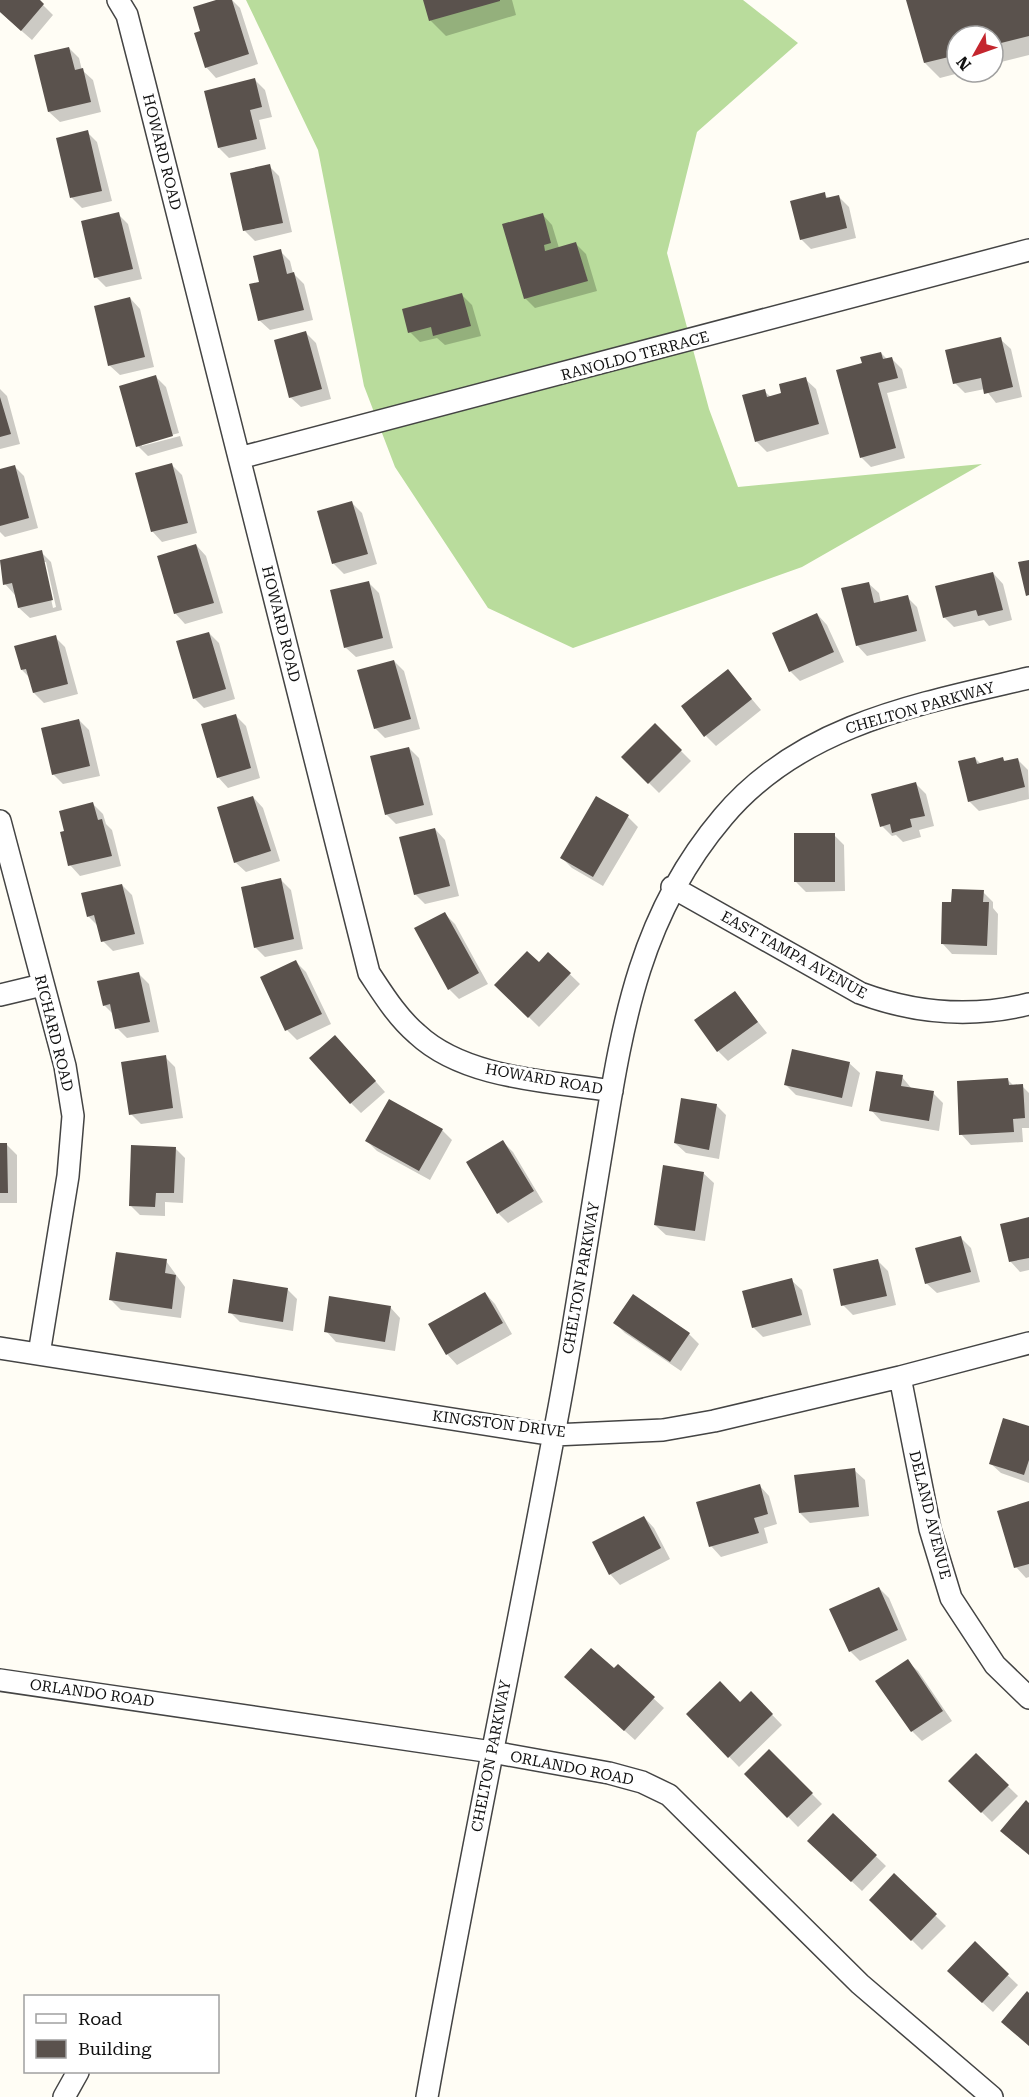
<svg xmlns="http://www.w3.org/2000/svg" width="1029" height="2097" font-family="'Roboto Serif',serif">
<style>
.forest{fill:#b9dc9c}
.shadow{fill:#0003;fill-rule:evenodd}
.building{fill:#5a524d}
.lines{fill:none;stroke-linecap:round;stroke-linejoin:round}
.street-casing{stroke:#444;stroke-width:24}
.street{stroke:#fff;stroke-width:21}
.labels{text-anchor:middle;stroke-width:6;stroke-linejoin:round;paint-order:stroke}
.street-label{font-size:15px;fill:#111;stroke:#fff}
</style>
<rect width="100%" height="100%" fill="#fffdf5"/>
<path class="forest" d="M246,0H743L798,43L697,132L667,253L709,409L738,487L982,464L802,567L573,648L488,608L395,467L364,386L318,150Z"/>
<path class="shadow" d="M0,0H38L53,15L32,40L0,12Z
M221,0H232L240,8L258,64L216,78L206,67L202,32Z
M424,0H512L516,15L446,36L430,20Z
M908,0H1029V55L993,64V36H957V72H963L940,78L925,63Z
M69,48L79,58L82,70L93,80L101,112L60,122L49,112Z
M255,80L265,90L272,117L259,120L266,149L229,158L219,148Z
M87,132L97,142L112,201L82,208L72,198L57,139Z
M269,166L279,176L292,232L255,241L245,231Z
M824,194L829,199L839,197L849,207L856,238L811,249L801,239Z
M118,214L128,224L142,279L106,287L96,277Z
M542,214L552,225L559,248L576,244L586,254L597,291L535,308L525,298Z
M280,251L290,261L293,273L304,284L313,320L270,330L259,320L261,283Z
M462,295L472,305L481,336L445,345L437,338L420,342L410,332Z
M130,298L140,309L154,367L120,375L109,365Z
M306,333L316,343L331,399L301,407L290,397Z
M1000,339L1011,349L1022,397L996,403L985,389L965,393L955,383Z
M881,353L887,359L891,358L902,369L907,388L887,393L905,458L871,467L861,457L864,364Z
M156,377L166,387L179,433L142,443V446L180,436L183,446L148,456L138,446Z
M805,379L816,389L829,434L767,452L757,442L744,396L764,391L771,397L783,394Z
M0,389L7,396L20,444L0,449Z
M172,465L182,475L197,533L162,542L152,531Z
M14,466L24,476L38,528L5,537L0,532V470Z
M352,503L362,513L377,564L344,574L334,564L319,512Z
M196,545L206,556L223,613L185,624L175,613Z
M41,552L51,562L62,610L30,618L19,608L15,595L5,584L0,561ZM43,562H46L56,607L53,608Z
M993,573L1003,584L1012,620L989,626L984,620L954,627L944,617Z
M368,582L379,593L393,648L356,657L345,647Z
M868,583L879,593L881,603L907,597L917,607L926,641L867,656L857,645Z
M817,614L827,625L844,662L800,681L790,671Z
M209,633L219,643L235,699L204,708L194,698Z
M55,637L65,647L78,694L44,703L34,693L30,678L22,670Z
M394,661L404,671L420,729L385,738L375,728Z
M728,671L761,710L716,746L706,736Z
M236,716L246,726L260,778L228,788L218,777Z
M79,720L89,730L100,776L63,784L53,774Z
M655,725L691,761L659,793L623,757Z
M409,748L419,758L433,815L396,824L386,814Z
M975,758L981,764L1003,759L1006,762L1018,760L1028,770L1029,799L979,811L969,801Z
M916,784L926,794L934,826L919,830L921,837L903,842L896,835L892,836L882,826Z
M253,797L263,808L280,861L246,872L235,862Z
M93,804L103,814L106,824L112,830L121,866L80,876L70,865L66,832Z
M628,817L638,827L603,886L572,868L562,858Z
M435,829L445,840L459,896L425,904L415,894Z
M834,835L844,845L845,891L806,892L796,882Z
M281,880L291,890L303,949L265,957L255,947Z
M122,885L132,895L144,944L113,951L103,941L99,927L88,916Z
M983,892L993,902V908L998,914L997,955L952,954L942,943L953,904Z
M445,914L455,924L488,984L459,999L449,989L416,929Z
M549,954L580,984L539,1027L496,985L539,964Z
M296,962L306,972L331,1024L297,1040L287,1030Z
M138,973L149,984L159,1032L127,1038L117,1028L114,1015L104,1005Z
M735,993L767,1033L728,1061L718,1051Z
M345,1047L385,1092L361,1113L351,1103Z
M165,1057L175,1067L183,1118L141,1124L131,1114Z
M849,1063L860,1073L852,1107L796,1095L786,1085Z
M902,1077L912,1089L933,1093L943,1103L939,1131L881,1121L871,1110Z
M1008,1080L1014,1086H1022L1029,1093V1128H1022L1023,1142L971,1145L961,1134Z
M716,1105L726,1115L719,1159L686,1153L675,1143Z
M442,1130L452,1140L430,1180L377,1151L367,1141Z
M503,1142L513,1152L543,1202L508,1223L498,1213Z
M0,1145H7L17,1155V1203H0Z
M175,1148L185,1158L183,1203L165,1202V1216L140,1215L130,1205Z
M703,1173L714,1183L705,1241L666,1235L655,1225Z
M1029,1219V1270L1020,1272L1010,1261Z
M961,1238L971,1248L980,1282L937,1293L926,1283Z
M166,1261L185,1287L181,1318L121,1310L111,1300Z
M878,1261L888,1271L896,1305L853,1315L843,1305Z
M791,1280L802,1290L811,1325L763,1337L753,1327Z
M287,1289L297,1299L293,1331L240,1322L230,1312Z
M485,1293L495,1304L512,1334L457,1365L447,1354L430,1324Z
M390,1307L400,1318L395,1351L336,1342L326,1331Z
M615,1323L689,1334L699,1344L681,1371L625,1333Z
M1029,1428V1483L1001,1473L990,1463Z
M854,1470L865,1480L869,1516L810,1523L800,1513Z
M759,1485L769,1496L777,1524L764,1528L768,1543L721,1557L711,1546Z
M1029,1503V1577L1026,1578L1016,1567Z
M644,1517L654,1528L670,1559L620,1585L610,1574L594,1543Z
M879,1588L889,1598L907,1640L860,1661L850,1651Z
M907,1661L918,1671L952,1721L922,1741L912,1731Z
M618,1666L664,1708L635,1740L576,1687L614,1670Z
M751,1693L782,1725L739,1767L688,1714L740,1704Z
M769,1751L822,1804L798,1827L746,1774Z
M976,1755L1018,1796L992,1822L950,1781Z
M833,1815L886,1866L862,1891L809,1841Z
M894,1875L946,1926L922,1950L871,1900Z
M975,1944L1018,1985L993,2012L959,1981Z"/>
<path class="building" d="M0,0H40L44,4L21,31L0,12Z
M216,0H232L249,54L205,68L194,33L200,31L193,7Z
M423,0H500V1L429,21Z
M906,0H1029V36L993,45V36H957V55L924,63Z
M69,47L75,70L83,68L91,102L48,112L34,55Z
M255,78L262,107L250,110L257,139L218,148L204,91Z
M88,130L102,191L70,198L56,138Z
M270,164L283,223L243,231L230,173Z
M825,192L826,198L839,195L847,228L800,240L790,201Z
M119,212L133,269L94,278L81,221Z
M543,213L551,243L544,245L545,251L576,242L588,281L524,299L502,224Z
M281,249L287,274L294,272L304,310L258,321L249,284L259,282L253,256Z
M462,293L471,326L433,336L431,327L408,333L402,309Z
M130,297L145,357L108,366L94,306Z
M306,331L322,389L289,398L274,340Z
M1001,337L1013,387L984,394L981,378L953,384L945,350Z
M881,352L883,359L892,357L898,378L878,383L896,448L860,458L836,370L862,363L860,357Z
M156,375L173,436L136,447L119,386Z
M806,377L819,424L755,442L742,395L765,389L767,397L781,393L779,384Z
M0,397L11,434L0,437Z
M172,463L188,523L151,532L135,473Z
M15,465L29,518L0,526V469Z
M352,501L368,554L332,564L317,511Z
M196,544L214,603L174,614L157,556Z
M42,550L53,600L18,608L12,583L3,585L0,560Z
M1029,560V595L1026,596L1018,562Z
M993,572L1003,610L978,616L976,610L943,618L935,586Z
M369,581L383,638L344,648L330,590Z
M869,582L874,603L908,595L917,631L856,646L841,588Z
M817,613L834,652L789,672L772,633Z
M209,632L226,689L193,699L176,641Z
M56,635L68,684L33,693L26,669L21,670L14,646Z
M394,660L411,719L374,729L357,670Z
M728,669L752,699L704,737L681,706Z
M236,714L251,768L217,778L201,724Z
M79,719L90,766L52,775L41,728Z
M655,723L682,750L648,784L621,757Z
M409,747L424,805L385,815L370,756Z
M975,757L977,764L1003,757L1004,761L1018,758L1025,787L968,802L958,761Z
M916,782L925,816L910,819L912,827L892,833L890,824L880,827L871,794Z
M253,796L271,851L234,863L217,807Z
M596,796L629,815L593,877L560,858Z
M93,802L98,820L102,819L112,856L68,866L60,832L64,831L59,811Z
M435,828L450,886L414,895L399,837Z
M794,833H835V882H794Z
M281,878L294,939L254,948L241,887Z
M122,884L135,934L101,942L94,915L87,917L81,893Z
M952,889L984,890L983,902H989L987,946L941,944L942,902H951Z
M445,912L479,973L448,990L414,928Z
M527,951L539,962L548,952L571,973L528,1018L494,985Z
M296,960L322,1014L285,1031L260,977Z
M139,972L150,1022L115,1029L110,1004L103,1006L97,981Z
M735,991L758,1022L717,1052L694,1020Z
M335,1035L376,1081L350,1104L309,1058Z
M792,1049L850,1062L842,1098L784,1085Z
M166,1055L173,1108L129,1115L121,1062Z
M876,1071L903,1075L901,1086L934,1091L929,1121L869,1111Z
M1008,1078L1009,1085L1023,1084L1025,1118L1013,1119L1014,1132L959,1135L957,1081Z
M681,1098L717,1104L709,1150L674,1143Z
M389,1099L443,1129L419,1171L365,1141Z
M503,1140L534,1191L497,1214L466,1162Z
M0,1143H7L8,1193H0Z
M131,1145L176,1147L174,1193H156L155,1207L129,1206Z
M663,1165L704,1172L695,1231L654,1225Z
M1029,1217V1258L1009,1262L1000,1224Z
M961,1236L971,1272L925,1284L915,1248Z
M116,1252L167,1259L165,1273L176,1275L172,1309L109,1300Z
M878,1259L887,1296L841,1306L833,1269Z
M792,1278L802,1315L752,1328L742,1291Z
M233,1279L288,1288L283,1322L228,1313Z
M485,1292L503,1323L446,1355L428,1324Z
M633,1294L690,1333L670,1362L613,1323Z
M329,1296L391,1306L385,1342L324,1332Z
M1003,1418L1029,1426V1460L1024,1475L989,1464Z
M855,1468L859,1507L799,1513L794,1475Z
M760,1484L768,1514L754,1518L759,1533L709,1547L696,1502Z
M1029,1501V1564L1014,1568L997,1511Z
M644,1516L661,1548L609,1575L592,1542Z
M879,1587L898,1630L849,1652L829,1609Z
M591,1648L614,1668L618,1664L655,1697L624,1731L564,1677Z
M908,1659L943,1711L911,1732L875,1681Z
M720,1681L740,1702L751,1691L773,1714L728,1758L686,1714Z
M769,1749L813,1793L787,1818L744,1774Z
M976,1753L1009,1785L981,1813L948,1781Z
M1026,1800L1029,1803V1855L1000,1831Z
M833,1813L877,1855L851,1882L807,1841Z
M894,1873L937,1914L911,1941L869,1900Z
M975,1941L1009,1974L982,2003L947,1971Z
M1027,1991L1029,1993V2046L1001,2022Z"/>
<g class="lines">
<g class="street-casing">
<path id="street" d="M118,0L127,15L144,81L369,973C383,994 397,1017 417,1034C465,1079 550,1081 612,1091
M239,458L1029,250
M0,821L65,1066L73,1116L68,1176L39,1354
M672,887L860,993C914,1013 972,1018 1029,1004
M0,995L42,985
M0,1348L554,1435L663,1430L714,1421L900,1377L1029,1343
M900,1377L930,1529L951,1598L995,1665L1029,1698
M0,1680L492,1752L609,1773L642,1782L669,1795L860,1984L992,2097
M64,2097L78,2072
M427,2097C466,1877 512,1659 553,1439C571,1349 584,1257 599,1167C621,1036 634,922 723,817C800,725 918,704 1029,678"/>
</g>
<use href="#street" class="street"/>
</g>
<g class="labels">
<g class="street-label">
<text transform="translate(162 152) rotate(76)" y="5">HOWARD ROAD</text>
<text transform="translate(635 356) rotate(-15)" y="5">RANOLDO TERRACE</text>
<text transform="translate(281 624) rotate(76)" y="5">HOWARD ROAD</text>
<text transform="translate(920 708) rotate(-16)" y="5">CHELTON PARKWAY</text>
<text transform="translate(794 955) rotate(29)" y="5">EAST TAMPA AVENUE</text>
<text transform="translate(54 1033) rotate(76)" y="5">RICHARD ROAD</text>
<text transform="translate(544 1079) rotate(10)" y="5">HOWARD ROAD</text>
<text transform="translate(581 1278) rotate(-80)" y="5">CHELTON PARKWAY</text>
<text transform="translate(499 1424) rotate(7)" y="5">KINGSTON DRIVE</text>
<text transform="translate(930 1515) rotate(76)" y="5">DELAND AVENUE</text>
<text transform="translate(92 1693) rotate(8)" y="5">ORLANDO ROAD</text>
<text transform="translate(491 1756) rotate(-79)" y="5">CHELTON PARKWAY</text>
<text transform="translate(572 1768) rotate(11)" y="5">ORLANDO ROAD</text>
</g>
</g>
<rect x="24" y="1995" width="195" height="78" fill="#ffffff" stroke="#a0a0a0" stroke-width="1.5"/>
<rect x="36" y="2014" width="30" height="9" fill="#ffffff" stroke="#a0a0a0" stroke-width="1.5"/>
<text x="78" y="2025" font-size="18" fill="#111111">Road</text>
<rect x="36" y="2040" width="30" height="18" fill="#5a524d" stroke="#a0a0a0" stroke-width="1.5"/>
<text x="78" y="2055" font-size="18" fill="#111111">Building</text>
<g transform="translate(975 54) rotate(230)"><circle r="28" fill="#ffffff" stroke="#a0a0a0" stroke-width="1.5"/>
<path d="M0-4.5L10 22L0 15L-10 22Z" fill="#c4262e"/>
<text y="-9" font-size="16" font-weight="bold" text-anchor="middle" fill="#111111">N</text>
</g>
</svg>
